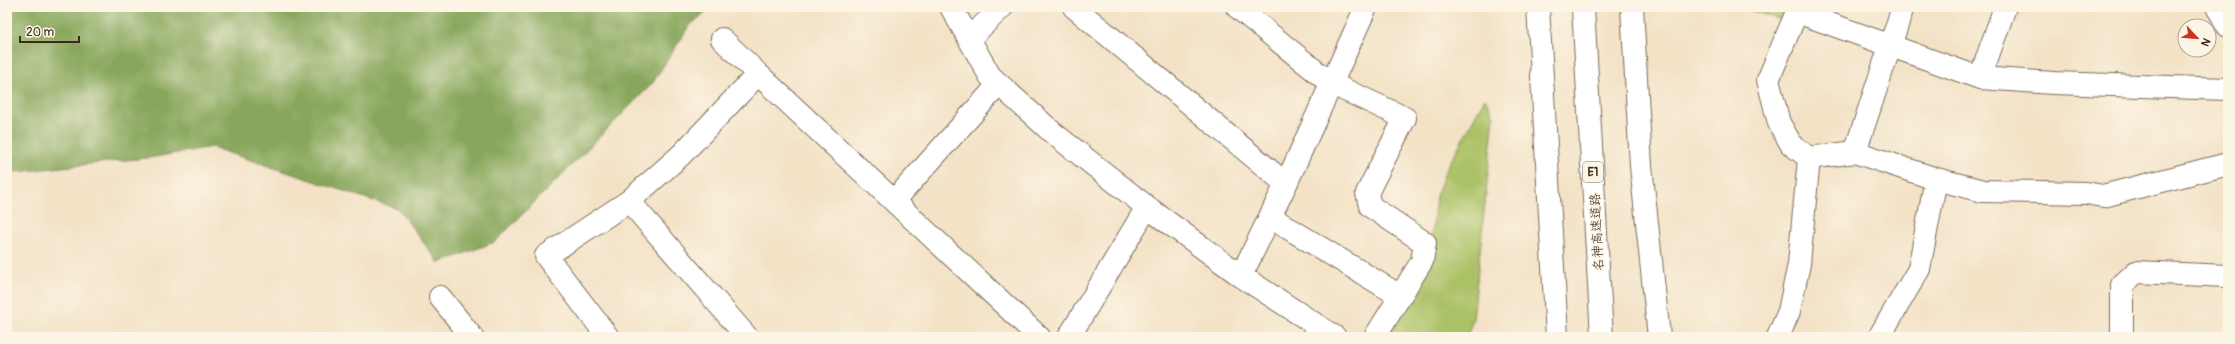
<svg xmlns="http://www.w3.org/2000/svg" width="2235" height="344" font-family="Pangolin,'Klee One',sans-serif">
<style>
.green{fill:#abc166;stroke:#737642}
.forest{fill:#88a75b;stroke:#62683c}
.lines{fill:none;stroke-linecap:round;stroke-linejoin:round}
.minor-casing{stroke:#7b6a59;stroke-width:24}
.highway-casing{stroke:#7b6a59;stroke-width:24}
.minor{stroke:#fff;stroke-width:22}
.highway{stroke:#fff;stroke-width:22}
.labels{text-anchor:middle;stroke-width:3.5;stroke-linejoin:round;paint-order:stroke}
.shield{fill:#fcf5e5;stroke:#75675a;stroke-width:1}
.shield-label{font-size:12px;font-weight:bold;fill:#3b2a1e}
.street-label{font-size:13px;fill:#3b2a1e;stroke:#fcf5e5}
</style>
<rect width="100%" height="100%" fill="#fcf5e5"/>
<filter id="ink" filterUnits="userSpaceOnUse"><feTurbulence type="fractalNoise" baseFrequency=".025" numOctaves="2"/><feDisplacementMap in="SourceGraphic" scale="8" xChannelSelector="R" yChannelSelector="G"/><feConvolveMatrix kernelMatrix="1 2 1 2 8 2 1 2 1" color-interpolation-filters="sRGB"/></filter>
<filter id="wash" filterUnits="userSpaceOnUse"><feTurbulence type="fractalNoise" baseFrequency=".012" numOctaves="4" result="noise"/><feDisplacementMap in="SourceGraphic" scale="16" xChannelSelector="R" yChannelSelector="G"/><feGaussianBlur stdDeviation="0.9" result="paint"/><feColorMatrix in="noise" values="0 0 0 0 0 0 0 0 0 0 0 0 0 0 0 0 0 1.4 0 .05"/><feComposite in="paint" operator="in"/></filter>
<g filter="url(#wash)">
<rect width="100%" height="100%" fill="#f3e2c6"/>
<path class="green" d="M1737,7H1787L1782,20Z
M1485,98L1494,116L1473,319L1467,337H1381L1429,264L1436,196L1446,170Z"/>
<path class="forest" d="M7,7H712L689,26L652,84L495,242L439,263L398,209L211,147L155,157L7,173Z"/>
</g>
<g filter="url(#ink)">
<g class="lines">
<g class="minor-casing">
<path id="minor" d="M951,7L990,76L1053,133L1147,207L1241,276L1335,337
M1074,7L1286,184
M1237,7L1330,83L1405,118L1367,193L1370,206L1425,243L1422,261L1375,337
M1632,7L1641,166L1659,337
M1799,7L1768,80L1779,123L1791,144L1809,158L1855,152L1903,7
M2217,7L2228,26
M1797,12L1980,78L2054,83L2228,89
M722,39L758,74
M969,39L1002,7
M1980,78L2005,7
M1855,152L1936,179L1983,191L2086,193L2103,196L2228,164
M629,201L747,337
M894,201L999,84
M1270,217L1400,296
M1241,276L1286,184L1366,7
M440,297L472,337
M608,337L546,256L629,201L681,155L758,74L1039,337
M1069,337L1147,207
M1778,337L1789,311L1799,264L1809,158
M1879,337L1919,269L1936,179
M2122,337V285L2136,272L2228,276"/>
</g>
<g class="highway-casing">
<path id="highway" d="M1538,7L1557,337
M1583,7L1602,337"/>
</g>
<use href="#minor" class="minor"/>
<use href="#highway" class="highway"/>
</g>
</g>
<g class="labels">
<rect class="shield" x="1583" y="162" width="20" height="20" rx="3"/>
<g class="shield-label">
<text x="1593" y="176">E1</text>
</g>
<g class="street-label">
<text transform="translate(1596 232) rotate(-93)" y="5">名神高速道路</text>
</g>
</g>
<rect width="2235" height="344" fill="none" stroke="#fcf5e5" stroke-width="24"/>
<g transform="translate(2197 38) rotate(116)"><circle r="19" fill="#fcf5e5" stroke="#afa495"/>
<path d="M0-3L7 15L0 10L-7 15Z" fill="#c8321e"/>
<text y="-6" font-size="11" font-weight="bold" text-anchor="middle" fill="#3b2a1e">N</text>
</g>
<path d="M20 36v6h59v-6" fill="none" stroke="#3b2a1e" stroke-width="2"/>
<text x="26" y="36" font-size="12" fill="#3b2a1e" stroke="#fcf5e5" stroke-width="3" paint-order="stroke">20 m</text>
</svg>
